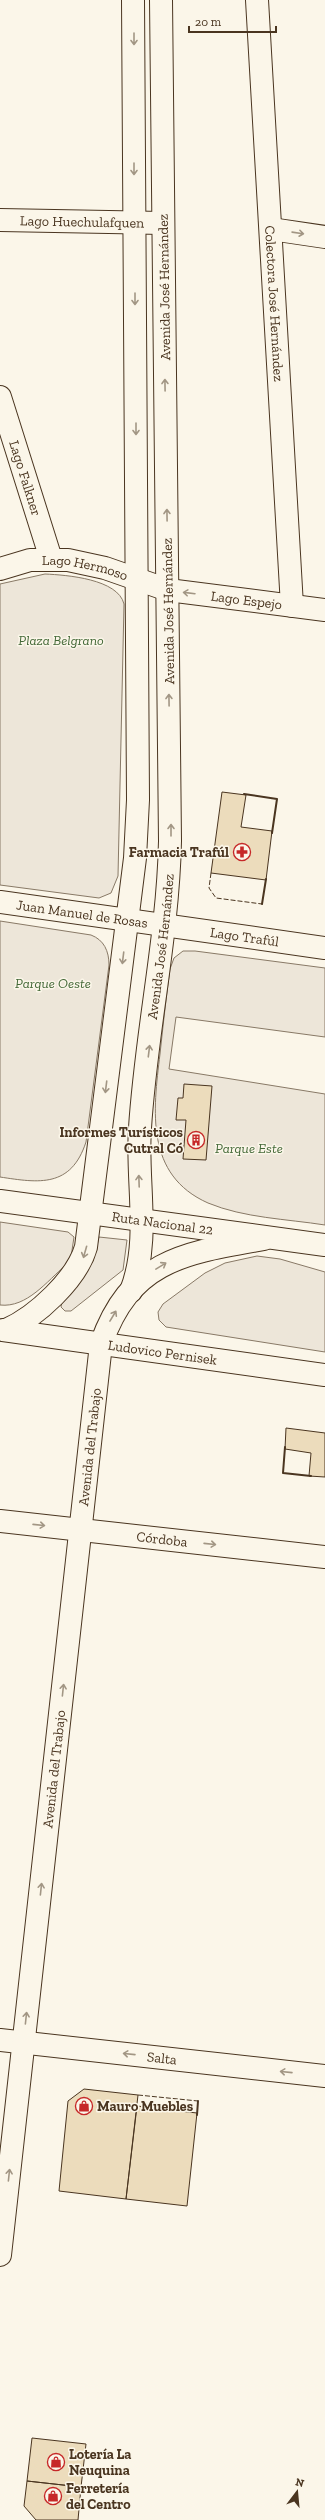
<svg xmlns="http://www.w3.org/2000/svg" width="325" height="2520" font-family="'Zilla Slab',serif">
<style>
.green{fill:#ede6d9;stroke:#887966}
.building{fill:#ecdcbc;stroke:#4a3520}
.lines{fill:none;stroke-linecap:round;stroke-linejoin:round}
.street-casing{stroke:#4a3520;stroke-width:24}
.secondary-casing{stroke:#4a3520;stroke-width:24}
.highway-casing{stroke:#4a3520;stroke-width:24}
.street{stroke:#fbf6e9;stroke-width:22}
.secondary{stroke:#fbf6e9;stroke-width:22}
.highway{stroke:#fbf6e9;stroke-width:22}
.fence{stroke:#4a3520;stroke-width:1;stroke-dasharray:5 2;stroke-linecap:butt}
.wall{stroke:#4a3520;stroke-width:2}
.oneway{stroke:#a29684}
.labels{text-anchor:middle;stroke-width:3;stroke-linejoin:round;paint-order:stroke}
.street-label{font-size:14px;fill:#4a3520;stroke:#fbf6e9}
.park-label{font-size:14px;font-style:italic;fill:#436837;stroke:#fbf6e9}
.poi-label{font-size:14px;font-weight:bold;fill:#4a3520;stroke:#fbf6e9;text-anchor:start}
</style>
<rect width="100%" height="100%" fill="#fbf6e9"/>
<path class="green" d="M45,574C67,575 118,579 124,604L118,876L111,893L99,898L0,885V584Z
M0,921L91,935C104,940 109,951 109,965L86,1142C71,1188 39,1183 0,1177Z
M183,951H195L325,968V1037L176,1017L169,1069L325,1094V1225C287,1219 244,1218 208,1203C145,1175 153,1111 160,1054C163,1026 166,998 170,969L174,958Z
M0,1222L68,1232L74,1237L71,1257L66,1265C47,1281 27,1308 0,1305Z
M99,1237L127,1240L123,1270L71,1311H65L61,1307L62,1302L93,1261Z
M257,1256L280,1259L325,1272V1352L166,1327L159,1320L158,1312L163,1304L205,1273L225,1263Z"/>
<path class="building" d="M222,792L246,795L241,827L272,831L266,880L211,873Z
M184,1084L212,1086L206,1160L183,1159L186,1120H176L178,1098H183Z
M286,1428L325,1433V1477L309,1476L311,1453L285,1449Z
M84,2089L138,2095L126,2199L59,2191L68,2101Z
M137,2106L197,2113L187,2206L126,2199Z
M32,2438L86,2444L81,2487L27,2481Z
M27,2481L81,2487L78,2520H36L24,2506Z"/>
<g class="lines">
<g class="street-casing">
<g id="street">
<path id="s1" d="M257,0L292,606"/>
<path id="s2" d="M0,220L163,223"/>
<path d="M271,229L325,237"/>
<path id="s3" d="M0,397L51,559"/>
<path id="s4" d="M0,569L30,560H68L105,568L168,590L325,610"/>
<path id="s5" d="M0,1521L325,1557"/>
<path id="s6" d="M0,2040L325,2076"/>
</g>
</g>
<g class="secondary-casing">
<g id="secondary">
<path id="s7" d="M0,902L325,948"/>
<path id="s8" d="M131,1291C151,1240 136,1181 140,1128C146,1032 168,937 170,841L161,0"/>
<path id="s9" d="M3,1330L325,1375"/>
<path d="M6,1330C36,1317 77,1279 86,1247L135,858L138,800L133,0"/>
<path id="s10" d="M0,2255L101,1344C131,1259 185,1253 264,1239"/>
</g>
</g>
<g class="highway-casing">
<g id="highway">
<path id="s11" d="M0,1201L325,1245"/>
</g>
</g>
<use href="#street" class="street"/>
<use href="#secondary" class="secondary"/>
<use href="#highway" class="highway"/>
<path class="fence" d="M211,873L209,888L216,898L262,904
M138,2095L198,2101"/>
<path class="wall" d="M244,794L277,799L272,833
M262,904L266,879
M285,1447L283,1473L311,1476
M197,2115L198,2101"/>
</g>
<defs><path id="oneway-shaft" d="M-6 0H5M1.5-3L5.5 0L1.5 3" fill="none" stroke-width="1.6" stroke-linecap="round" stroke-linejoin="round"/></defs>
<g class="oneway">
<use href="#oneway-shaft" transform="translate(134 39) rotate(90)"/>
<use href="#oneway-shaft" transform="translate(134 169) rotate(90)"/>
<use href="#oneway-shaft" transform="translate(298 233) rotate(8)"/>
<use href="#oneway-shaft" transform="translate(135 299) rotate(90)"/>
<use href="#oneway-shaft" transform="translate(165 385) rotate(-91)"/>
<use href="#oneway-shaft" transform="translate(136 429) rotate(90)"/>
<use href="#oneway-shaft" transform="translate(167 515) rotate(-91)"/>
<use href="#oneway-shaft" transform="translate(189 593) rotate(-173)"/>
<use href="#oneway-shaft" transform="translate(169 700) rotate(-91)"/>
<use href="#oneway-shaft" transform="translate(171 830) rotate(-90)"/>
<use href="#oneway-shaft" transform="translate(123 958) rotate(97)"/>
<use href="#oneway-shaft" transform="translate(149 1051) rotate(-83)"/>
<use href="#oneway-shaft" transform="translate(106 1087) rotate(97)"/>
<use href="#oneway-shaft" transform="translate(139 1181) rotate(-92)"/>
<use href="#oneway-shaft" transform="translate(85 1252) rotate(106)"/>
<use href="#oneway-shaft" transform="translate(161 1266) rotate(-31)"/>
<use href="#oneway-shaft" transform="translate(113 1316) rotate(-59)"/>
<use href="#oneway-shaft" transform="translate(39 1525) rotate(6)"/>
<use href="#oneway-shaft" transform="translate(210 1544) rotate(6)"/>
<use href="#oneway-shaft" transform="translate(63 1690) rotate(-84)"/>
<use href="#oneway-shaft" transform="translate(41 1889) rotate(-84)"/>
<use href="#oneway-shaft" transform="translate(26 2018) rotate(-84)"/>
<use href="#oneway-shaft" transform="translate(129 2054) rotate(-174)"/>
<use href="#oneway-shaft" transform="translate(286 2072) rotate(-174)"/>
<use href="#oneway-shaft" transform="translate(9 2175) rotate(-84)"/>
</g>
<defs>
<g id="pharmacy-ring" transform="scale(0.9)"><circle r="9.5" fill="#fbf6e9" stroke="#c62828" stroke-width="1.5"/><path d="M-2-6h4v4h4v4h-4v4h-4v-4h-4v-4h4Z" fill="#c62828"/></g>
<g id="building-ring" transform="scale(0.9)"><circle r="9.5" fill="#fbf6e9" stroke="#c62828" stroke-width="1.5"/><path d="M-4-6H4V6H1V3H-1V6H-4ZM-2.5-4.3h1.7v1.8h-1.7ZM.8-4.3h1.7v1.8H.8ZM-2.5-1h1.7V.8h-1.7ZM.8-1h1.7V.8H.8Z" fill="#c62828"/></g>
<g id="shop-ring" transform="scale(0.9)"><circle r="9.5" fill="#fbf6e9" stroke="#c62828" stroke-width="1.5"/><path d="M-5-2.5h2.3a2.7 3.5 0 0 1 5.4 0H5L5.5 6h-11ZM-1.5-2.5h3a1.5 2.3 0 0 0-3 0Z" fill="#c62828"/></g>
</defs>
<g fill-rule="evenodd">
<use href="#pharmacy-ring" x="242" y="852"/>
<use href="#building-ring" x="196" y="1140"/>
<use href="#shop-ring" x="84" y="2106"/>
<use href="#shop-ring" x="56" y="2462"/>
<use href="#shop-ring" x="53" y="2496"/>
</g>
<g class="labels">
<g class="street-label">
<text dy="5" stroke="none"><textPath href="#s2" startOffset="82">Lago Huechulafquen</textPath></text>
<text transform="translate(164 287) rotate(-91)" y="5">Avenida José Hernández</text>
<text dy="5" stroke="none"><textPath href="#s1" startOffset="304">Colectora José Hernández</textPath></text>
<text dy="5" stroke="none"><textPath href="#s3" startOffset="85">Lago Falkner</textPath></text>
<text dy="5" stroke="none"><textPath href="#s4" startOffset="87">Lago Hermoso</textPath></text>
<text dy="5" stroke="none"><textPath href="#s4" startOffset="253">Lago Espejo</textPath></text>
<text transform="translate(168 611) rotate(-91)" y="5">Avenida José Hernández</text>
<text dy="5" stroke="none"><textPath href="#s7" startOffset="83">Juan Manuel de Rosas</textPath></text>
<text dy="5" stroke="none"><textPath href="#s7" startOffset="247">Lago Trafúl</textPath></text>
<text dy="5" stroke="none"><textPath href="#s8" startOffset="347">Avenida José Hernández</textPath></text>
<text dy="5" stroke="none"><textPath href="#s11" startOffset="164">Ruta Nacional 22</textPath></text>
<text dy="5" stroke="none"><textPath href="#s9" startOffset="161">Ludovico Pernisek</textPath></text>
<text dy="5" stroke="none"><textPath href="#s10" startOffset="813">Avenida del Trabajo</textPath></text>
<text dy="5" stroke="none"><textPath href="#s5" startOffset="163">Córdoba</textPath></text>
<text dy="5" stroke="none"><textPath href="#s10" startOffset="489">Avenida del Trabajo</textPath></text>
<text dy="5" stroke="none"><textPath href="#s6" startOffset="163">Salta</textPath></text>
</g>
<g class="park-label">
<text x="61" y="645">Plaza Belgrano</text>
<text x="53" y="988">Parque Oeste</text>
<text x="249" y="1153">Parque Este</text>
</g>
<g class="poi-label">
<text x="229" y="857" text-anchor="end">Farmacia Trafúl</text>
<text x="183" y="1137" text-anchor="end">Informes Turísticos<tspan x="183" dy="16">Cutral Có</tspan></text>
<text x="97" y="2111">Mauro Muebles</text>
<text x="69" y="2459">Lotería La<tspan x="69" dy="16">Neuquina</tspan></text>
<text x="66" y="2493">Ferretería<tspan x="66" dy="16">del Centro</tspan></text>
</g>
</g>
<g transform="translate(297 2492) rotate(16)" stroke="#fbf6e9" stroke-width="3" paint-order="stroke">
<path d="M0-3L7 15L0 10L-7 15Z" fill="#4a3520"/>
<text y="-6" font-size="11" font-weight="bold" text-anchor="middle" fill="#4a3520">N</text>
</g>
<path d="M189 26v6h87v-6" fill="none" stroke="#4a3520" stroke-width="2"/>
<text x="195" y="26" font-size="12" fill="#4a3520" stroke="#fbf6e9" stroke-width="3" paint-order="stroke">20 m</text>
</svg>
